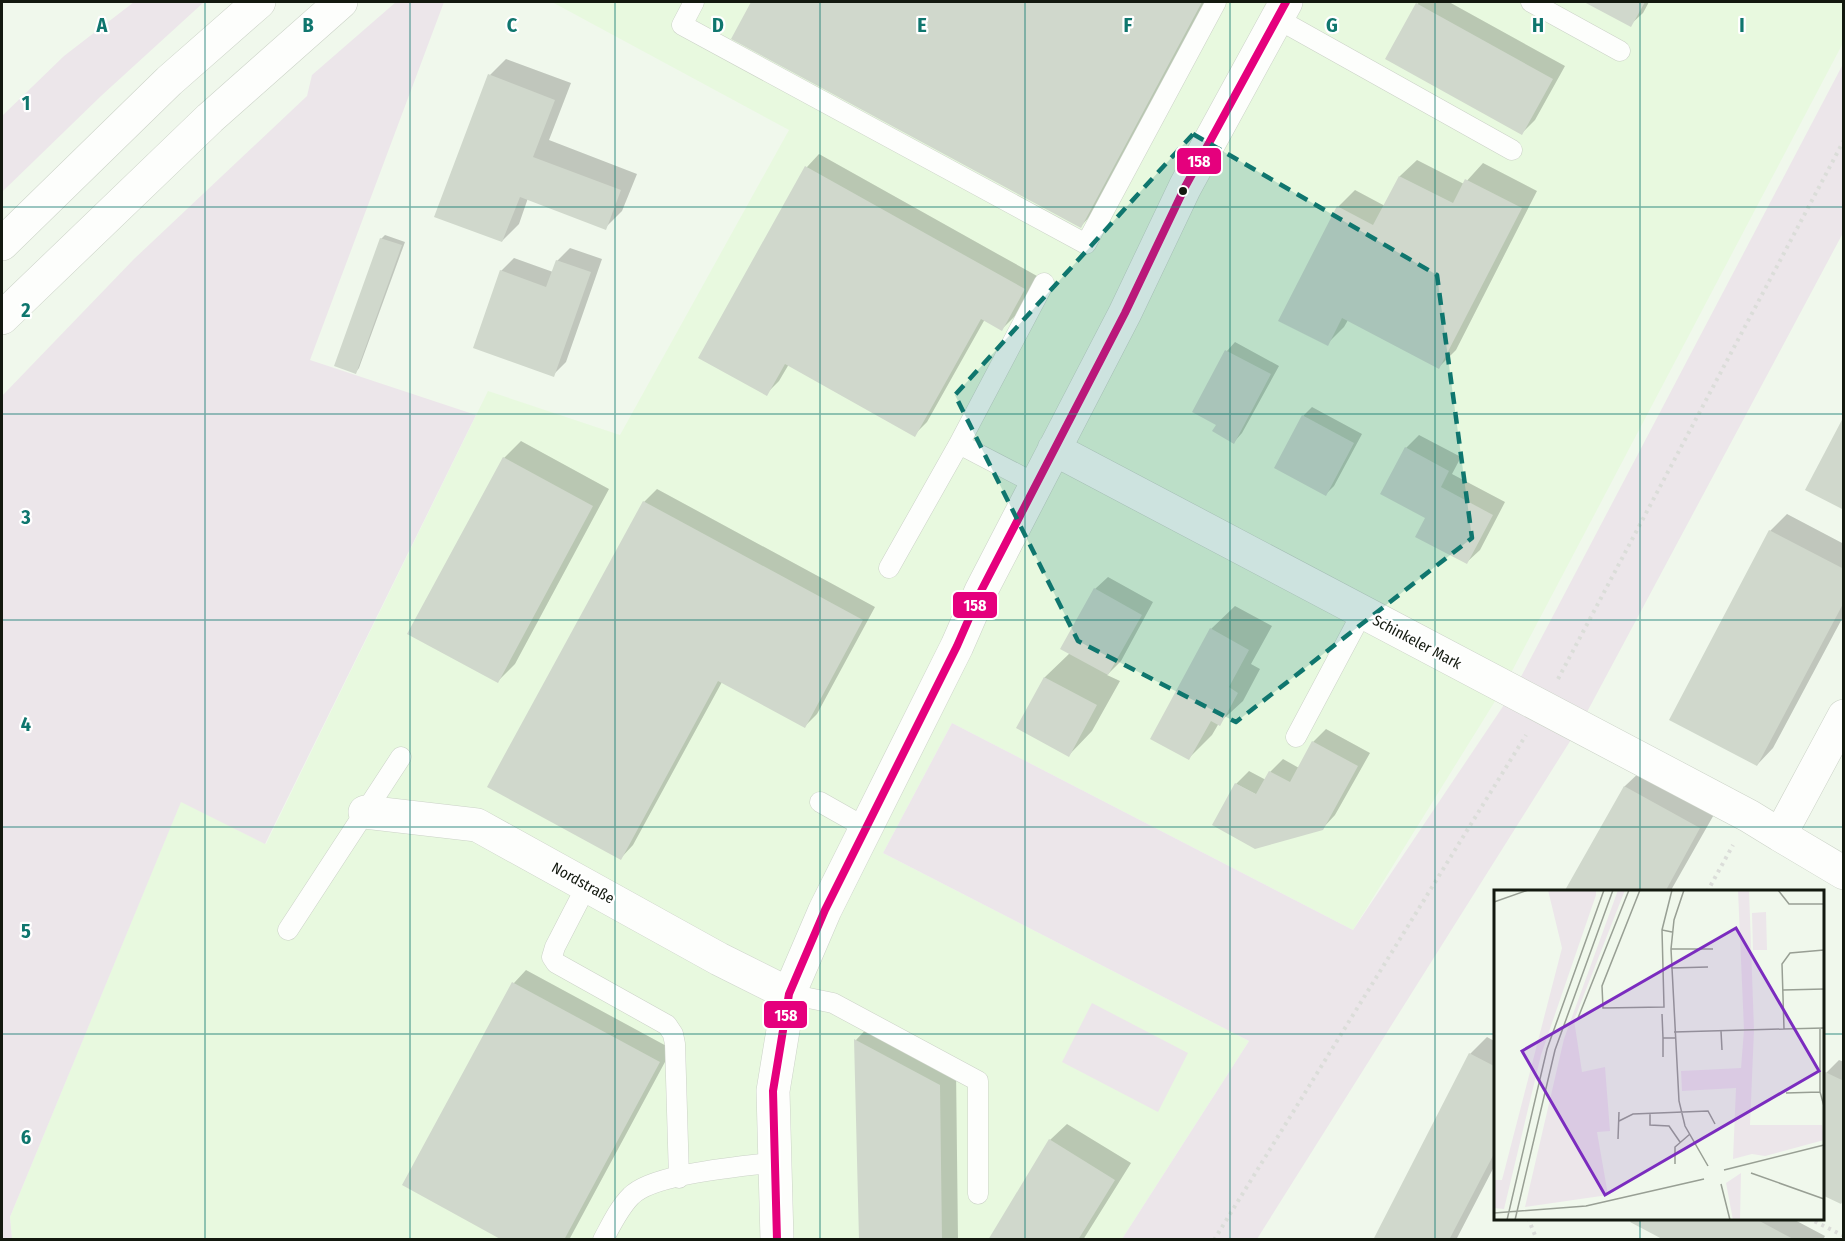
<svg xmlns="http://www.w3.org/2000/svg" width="1845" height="1241" font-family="'Fira Sans Condensed',sans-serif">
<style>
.built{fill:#e8f9df}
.green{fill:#ece6ea}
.shadow{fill:#0003}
.building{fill:#d0d8cc}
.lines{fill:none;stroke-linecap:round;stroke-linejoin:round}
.service-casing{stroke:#cbd2c7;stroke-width:21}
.minor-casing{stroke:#cbd2c7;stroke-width:34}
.motorway-casing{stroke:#cbd2c7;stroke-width:34}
.path{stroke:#dbddd9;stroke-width:4;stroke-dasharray:3 4.5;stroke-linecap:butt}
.service{stroke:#fdfefc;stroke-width:20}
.minor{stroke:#fdfefc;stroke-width:33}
.motorway{stroke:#fdfefc;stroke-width:33}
.bus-1-casing{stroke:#fff;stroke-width:12}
.bus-1{stroke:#e5007d;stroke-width:8}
.marked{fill:#0f766e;fill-opacity:0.2;stroke:#0f766e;stroke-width:4.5;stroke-dasharray:12 8;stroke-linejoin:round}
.grid{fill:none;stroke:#0f766e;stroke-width:1.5;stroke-opacity:0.55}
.bus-dot{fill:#13190f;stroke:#fff;stroke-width:2}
.labels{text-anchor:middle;stroke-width:4.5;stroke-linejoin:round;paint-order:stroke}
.street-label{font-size:15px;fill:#13190f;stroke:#fff}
.inset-road{fill:none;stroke:#989f94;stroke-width:1.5}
.view{fill:#7b2cbf;fill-opacity:0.15;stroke:#7b2cbf;stroke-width:3}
.inset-edge{fill:none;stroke:#13190f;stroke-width:3}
.grid-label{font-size:20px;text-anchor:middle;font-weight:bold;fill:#0f766e;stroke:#fff;stroke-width:4.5;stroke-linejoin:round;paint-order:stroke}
.line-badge{stroke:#fff;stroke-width:2}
.badge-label{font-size:16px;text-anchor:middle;font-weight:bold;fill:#fff}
</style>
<rect width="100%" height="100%" fill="#f0f8ec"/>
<path class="built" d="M552,2H1843V43L1502,690L1353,930L952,723L883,853L1249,1041L1122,1239L12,1240L10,1217L181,801L266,844L488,391L620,435L789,130Z"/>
<path class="green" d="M134,2H204L101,96L2,192V116L64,56Z
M396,2H444L310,360L476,415L265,844L181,802L10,1217L12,1239H2V396L134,259L307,96L312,75Z
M1843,64V233L1579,727L1257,1239H1122L1249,1041L883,853L952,723L1353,930L1514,690Z
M1092,1003L1188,1053L1158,1112L1062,1062Z"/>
<path class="shadow" d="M753,2H1206L1093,213L1081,226L733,38Z
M1420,2H1449L1565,66L1535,120L1522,133L1417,4Z
M1588,2H1649L1643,13L1630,25Z
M506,59L571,83L549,140L637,174L622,211L605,228L528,198L519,224L502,241L490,75Z
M819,154L1037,276L1015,316L1002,329L985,319L927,422L914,435L789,364L779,381L766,394L807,167Z
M1417,160L1464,184L1483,163L1537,191L1456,350L1439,367L1348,320L1344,327L1327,344L1338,207L1355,190L1385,206L1400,176Z
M385,235L405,242L359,368L356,372L381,239Z
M570,248L602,259L566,362L553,375L501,271L514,258L553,272L557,261Z
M1235,342L1279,366L1242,433L1234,442L1218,424L1194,412L1227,351Z
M1312,407L1362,434L1334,486L1326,494L1303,416Z
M1419,435L1461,457L1452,474L1505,502L1480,550L1467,562L1427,517L1406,448Z
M521,441L609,489L515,664L498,681L504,458Z
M657,489L875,607L817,714L805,726L722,682L633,845L621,858L644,502Z
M1787,514L1844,544V615L1773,748L1757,765L1671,720L1770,531Z
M1108,577L1153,602L1121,661L1107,675L1120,681L1092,731L1069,755L1018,727L1045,677L1070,653L1095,589Z
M1235,606L1272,626L1251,664L1260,669L1243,701L1219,723L1212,735L1189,758L1211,629Z
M1326,729L1370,753L1335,815L1322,829L1236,784L1249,771L1266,780L1270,772L1283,759L1299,768L1313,742Z
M1642,770L1716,811L1670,892H1566L1625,786Z
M526,970L672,1049L569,1240H505L404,1185L514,983Z
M872,1023L956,1068L958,1240H861L856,1040Z
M1487,1037L1496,1042V1163L1456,1240H1374L1470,1054Z
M1839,1060L1844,1062V1200L1822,1080L1826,1073Z
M1067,1124L1131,1163L1083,1240H990L1050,1140Z
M1634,1218H1791L1825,1236L1823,1240H1667Z"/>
<path class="building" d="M751,2H1202L1081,228L731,39Z
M1584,2H1645L1631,27Z
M1416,3L1553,79L1522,135L1385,59Z
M488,74L555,100L533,157L621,190L606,230L520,197L502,242L434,217Z
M805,166L1025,289L1002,331L981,319L915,437L785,364L767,396L698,358Z
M1399,176L1453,203L1465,179L1522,208L1439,369L1342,318L1328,346L1278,321L1337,206L1373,225Z
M380,238L402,245L356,374L334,366Z
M556,260L591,272L554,377L473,348L500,270L546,287Z
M1225,350L1271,374L1234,444L1212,431L1216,425L1192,412Z
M1302,415L1354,443L1326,496L1274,468Z
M1844,416V510L1805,490Z
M1405,447L1449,471L1441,487L1493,515L1467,564L1415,537L1425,518L1380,494Z
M503,457L593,506L498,683L407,634Z
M643,501L863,620L805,728L718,681L621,860L487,787Z
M1769,530L1844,569V602L1757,766L1669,720Z
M1094,588L1142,615L1108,675L1060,649Z
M1210,628L1249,650L1229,687L1238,693L1220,726L1211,721L1189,760L1150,739Z
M1044,677L1097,705L1069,757L1016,728Z
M1312,741L1358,766L1323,830L1255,849L1212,825L1235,783L1256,794L1269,771L1290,782Z
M1624,786L1700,828L1665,892H1564Z
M512,982L660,1062L564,1240H502L402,1185Z
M854,1039L940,1085L942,1240H859Z
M1469,1053L1496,1067V1150L1449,1240H1373Z
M1825,1072L1844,1081V1199L1841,1204L1822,1195V1077Z
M1049,1139L1115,1180L1078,1240H988Z
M1632,1218H1754L1795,1240H1664L1630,1222Z"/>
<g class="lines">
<g class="service-casing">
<path id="service" d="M694,2L682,25L1086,244L1216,2
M1531,2L1620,51
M1276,18L1512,150
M1036,484L959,444L1044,283
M889,568L959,444
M1296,737L1362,613
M820,802L866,828
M587,885L555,947L552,957L556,963L667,1025L673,1034L675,1044L679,1178
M288,930L401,757
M789,994L833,1003L978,1081V1194
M603,1240C611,1225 619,1208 631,1196C653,1173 742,1167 776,1162"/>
</g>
<g class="minor-casing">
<path id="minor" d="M1054,449L1749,816L1780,835
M1844,716L1780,835L1844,873
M365,812L477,825L719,959L789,994
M777,1240L773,1091L789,994L825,910L957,646L981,591L1125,313L1185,187L1286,2"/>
</g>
<g class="motorway-casing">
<path id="motorway" d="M2,244L169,81L259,2
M2,318L210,118L341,2"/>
</g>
<path class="path" d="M1558,679L1844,140
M1707,892L1733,845
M1528,1218L1537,1240
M1808,1218L1844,1236
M1214,1240L1526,735"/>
<use href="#service" class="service"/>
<use href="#minor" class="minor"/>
<use href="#motorway" class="motorway"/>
<g class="bus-1-casing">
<path id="bus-1" d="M777,1240L773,1091L789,994L825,910L957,646L981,591L1125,313L1185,187L1286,2"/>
</g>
<use href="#bus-1" class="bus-1"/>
</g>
<path class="marked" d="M1193,134L1437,275L1472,538L1236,722L1078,641L955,395Z"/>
<path class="grid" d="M205,2V1240M410,2V1240M615,2V1240M820,2V1240M1025,2V1240M1230,2V1240M1435,2V1240M1640,2V892M2,207H1844M2,414H1844M2,620H1844M2,827H1844M2,1034H1496M1822,1034H1844M1640,1218V1240"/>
<circle class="bus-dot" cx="1183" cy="191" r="5"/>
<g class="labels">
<g class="street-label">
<text transform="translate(1417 642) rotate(28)" y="5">Schinkeler Mark</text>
<text transform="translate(583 883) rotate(29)" y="5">Nordstraße</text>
</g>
</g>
<g transform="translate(1494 890)">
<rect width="330" height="330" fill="#f0f8ec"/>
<path d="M54,0H102V5L47,165L10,319L0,318V290H8L68,58ZM124,0H131L80,130L88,182L111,177L116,241L103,242L114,305L31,317L70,149ZM244,0H255L260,140L256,235H328L330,250L271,266L258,264L239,269L242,198L188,201L187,181L247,178L250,140ZM272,22L273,60H259L258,23ZM247,283L246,330H239L232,293Z" fill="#ece6ea"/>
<path class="inset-road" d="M146,0L108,96L109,118L170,117L168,40M190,0L180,30L177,59L185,211L191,236L214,276M284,0L295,14H330M0,12L34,0M178,42L168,40L178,0M177,59H219M330,60L296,63L288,74L290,139L330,138M177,78L214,77M289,100L330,99M168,124L169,148H181M84,128L135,0M326,138V202L330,216M227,141L228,160M180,142L290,139M169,148V167M292,203L326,202M156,224V235L175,236L186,252M125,231L139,224L214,221L221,234M124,249L125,222M181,274V257L196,244M230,280L330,255M257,283L330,309M227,294L236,330M0,323L92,316L210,289M13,330L53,159L110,0M21,330L61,160L119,0"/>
<path class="view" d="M242,38L325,181L111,305L28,161Z"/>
<rect width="330" height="330" class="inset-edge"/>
</g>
<g class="grid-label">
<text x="102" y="32">A</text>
<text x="308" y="32">B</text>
<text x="512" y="32">C</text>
<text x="718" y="32">D</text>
<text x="922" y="32">E</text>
<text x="1128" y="32">F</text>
<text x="1332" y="32">G</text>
<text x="1538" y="32">H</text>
<text x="1742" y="32">I</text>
<text x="26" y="110">1</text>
<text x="26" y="317">2</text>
<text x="26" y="524">3</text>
<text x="26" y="731">4</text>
<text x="26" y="938">5</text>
<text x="26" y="1144">6</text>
</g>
<g class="line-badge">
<rect x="1176" y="147" width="46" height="28" rx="6" fill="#e5007d"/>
<rect x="952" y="591" width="46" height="28" rx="6" fill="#e5007d"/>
<rect x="763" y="1000" width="45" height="29" rx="6" fill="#e5007d"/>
</g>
<g class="badge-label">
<text x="1199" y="167">158</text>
<text x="975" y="611">158</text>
<text x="786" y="1021">158</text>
</g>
<rect width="1845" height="1241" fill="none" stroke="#13190f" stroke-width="6"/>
</svg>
